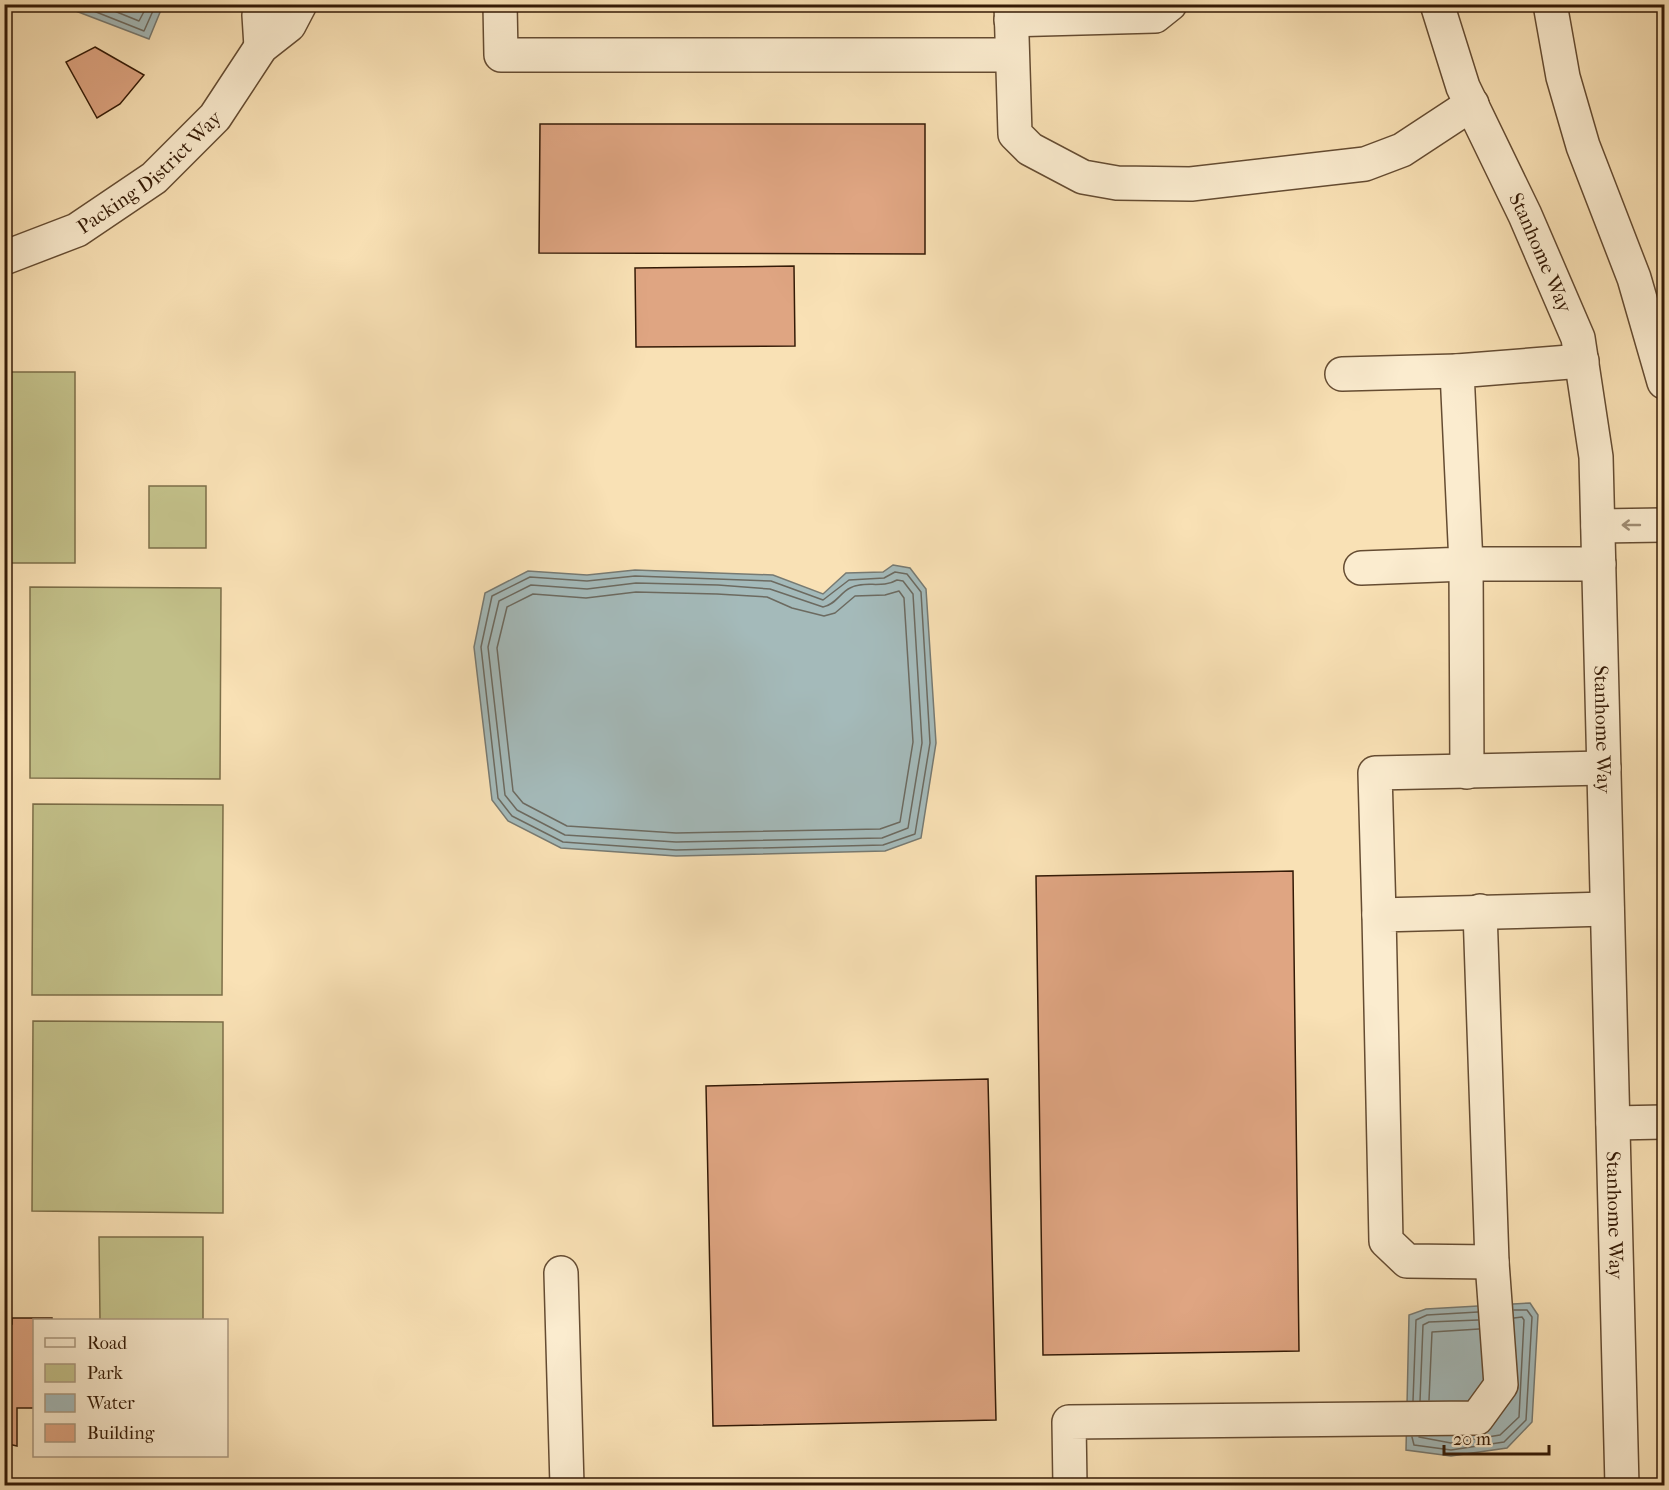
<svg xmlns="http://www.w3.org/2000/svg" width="1669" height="1490" font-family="'IM FELL French Canon',serif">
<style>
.green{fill:#c3c18a;stroke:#7c6e48;stroke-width:1.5}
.water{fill:#a4baba;stroke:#777a72;stroke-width:1.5}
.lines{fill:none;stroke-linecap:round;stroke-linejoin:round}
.shore{stroke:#6c6a60;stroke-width:1.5}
.building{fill:#dfa582;stroke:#341a06;stroke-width:1.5}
.minor-casing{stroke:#654c32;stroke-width:36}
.minor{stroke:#fbeccf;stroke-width:33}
.oneway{stroke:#a18e75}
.labels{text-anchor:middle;stroke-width:4.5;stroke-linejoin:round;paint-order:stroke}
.street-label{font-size:20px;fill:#341a06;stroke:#fbeccf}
</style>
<rect width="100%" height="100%" fill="#f9e1b5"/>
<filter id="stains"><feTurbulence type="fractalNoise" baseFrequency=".00333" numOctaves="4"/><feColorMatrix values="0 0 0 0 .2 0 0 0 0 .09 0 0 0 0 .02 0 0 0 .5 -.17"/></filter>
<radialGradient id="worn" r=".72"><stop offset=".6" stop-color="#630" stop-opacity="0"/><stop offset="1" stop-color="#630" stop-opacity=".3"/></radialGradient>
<path class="green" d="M5,372H75V563H5Z
M149,486H206V548H149Z
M30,587L221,588L220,779L30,778Z
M33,804L223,805L222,995H32Z
M33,1021L223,1022V1213L32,1211Z
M99,1237H203V1320H100Z"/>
<path class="water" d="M60,5H163L149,39Z
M893,565L910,568L926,589L936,743L921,838L885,851L676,856L561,848L508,821L492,800L474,647L485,593L528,571L587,575L635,570L773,575L823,594L846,573L883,572Z
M1530,1303L1538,1315L1532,1422L1507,1448L1451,1456L1406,1450L1409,1315L1426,1309Z"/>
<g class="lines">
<path class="shore" d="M76,4L144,31L156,4
M97,4L139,21L148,4
M895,572L907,574L921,592L930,743L915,834L883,845L676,850L563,842L512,816L498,798L481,647L492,596L530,577L587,581L635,576L771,581L823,600L849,580L884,578Z
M897,580L903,581L913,594L922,743L908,828L882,838L676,842L565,835L517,810L505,795L488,647L499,601L531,585L587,589L636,583L718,585L770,589L823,607C835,605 840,593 850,588C864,580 882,589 897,580Z
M899,591L904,598L913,742L900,822L880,829L676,833L567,826L523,803L513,791L497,648L507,607L533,594L586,598L636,592L717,594L767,597L792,608L824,616L835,613L855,596L885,595Z
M1429,1400L1432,1332L1479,1329
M1413,1401L1416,1320L1427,1315L1478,1312
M1420,1401L1423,1325L1429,1322L1478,1320
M1412,1437L1414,1445L1451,1450L1504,1442L1526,1420L1532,1317L1527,1310H1514
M1419,1437L1451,1443L1500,1435L1519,1417L1524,1320L1522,1317L1514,1318"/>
</g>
<path class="building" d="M95,47L144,75L120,104L97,118L66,62Z
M540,124H925V254L539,253Z
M794,266L795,346L636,347L635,268Z
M1293,871L1299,1351L1043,1355L1036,876Z
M988,1079L996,1420L713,1426L706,1086Z
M12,1318H52V1320H34V1408H17V1446L4,1443V1324H12Z"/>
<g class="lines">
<g class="minor-casing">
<g id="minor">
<path d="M500,4L501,55H1012"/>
<path d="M1011,4L1015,134L1030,149L1083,177L1117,183L1191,184L1365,164L1402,150L1472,104"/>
<path id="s1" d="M1437,4L1463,87L1525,215L1578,338L1596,457L1622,1486"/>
<path d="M1550,4L1563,77L1583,146L1634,278L1664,382"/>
<path d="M1011,20L1155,16L1170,4"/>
<path d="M261,47L259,15L264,4"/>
<path id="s2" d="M4,258L77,230L154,178L215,117L261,47L289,25L300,4"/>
<path d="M1342,374L1457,371"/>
<path d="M1598,526L1664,525"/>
<path d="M1361,568L1466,564L1457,371L1582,361"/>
<path d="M1467,772L1466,564H1599"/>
<path d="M1379,915L1375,773L1604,768"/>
<path d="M1613,1123L1664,1122"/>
<path d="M1492,1262L1407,1261L1386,1241L1379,915L1607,909"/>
<path d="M561,1273L567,1486"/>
<path d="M1070,1486L1069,1422L1477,1418L1501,1385L1492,1262L1480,911"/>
</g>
</g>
<use href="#minor" class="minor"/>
</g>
<defs><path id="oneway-shaft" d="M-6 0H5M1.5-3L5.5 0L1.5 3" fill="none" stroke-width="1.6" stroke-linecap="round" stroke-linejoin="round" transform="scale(1.5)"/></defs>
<use class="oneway" href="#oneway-shaft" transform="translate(1631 525) rotate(180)"/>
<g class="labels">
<g class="street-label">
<text dy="7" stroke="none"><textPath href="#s2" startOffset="171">Packing District Way</textPath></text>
<text dy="7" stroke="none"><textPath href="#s1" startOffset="270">Stanhome Way</textPath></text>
<text dy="7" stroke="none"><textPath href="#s1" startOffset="756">Stanhome Way</textPath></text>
<text dy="7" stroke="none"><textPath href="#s1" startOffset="1242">Stanhome Way</textPath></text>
</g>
</g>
<rect width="1669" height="1490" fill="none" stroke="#f9e1b5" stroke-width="24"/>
<rect x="6" y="6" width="1657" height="1478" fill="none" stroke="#341a06" stroke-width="3"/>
<rect x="12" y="12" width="1645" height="1466" fill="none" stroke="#341a06" stroke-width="1.5"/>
<rect x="33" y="1319" width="195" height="138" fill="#fbeccf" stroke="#ab987f" stroke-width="1.5"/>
<rect x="45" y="1338" width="30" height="9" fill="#fbeccf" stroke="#ab987f" stroke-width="1.5"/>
<text x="87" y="1349" font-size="18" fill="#341a06">Road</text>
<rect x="45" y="1364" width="30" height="18" fill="#c3c18a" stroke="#ab987f" stroke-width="1.5"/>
<text x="87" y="1379" font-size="18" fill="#341a06">Park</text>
<rect x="45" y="1394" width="30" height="18" fill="#a4baba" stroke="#ab987f" stroke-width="1.5"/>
<text x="87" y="1409" font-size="18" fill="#341a06">Water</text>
<rect x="45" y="1424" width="30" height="18" fill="#dfa582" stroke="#ab987f" stroke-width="1.5"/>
<text x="87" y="1439" font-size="18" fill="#341a06">Building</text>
<path d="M1444 1445v9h105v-9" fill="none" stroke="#341a06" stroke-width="3"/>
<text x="1453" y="1445" font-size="18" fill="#341a06" stroke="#fbeccf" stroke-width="4.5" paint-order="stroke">20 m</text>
<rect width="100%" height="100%" filter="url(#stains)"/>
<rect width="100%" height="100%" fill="url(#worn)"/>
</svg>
